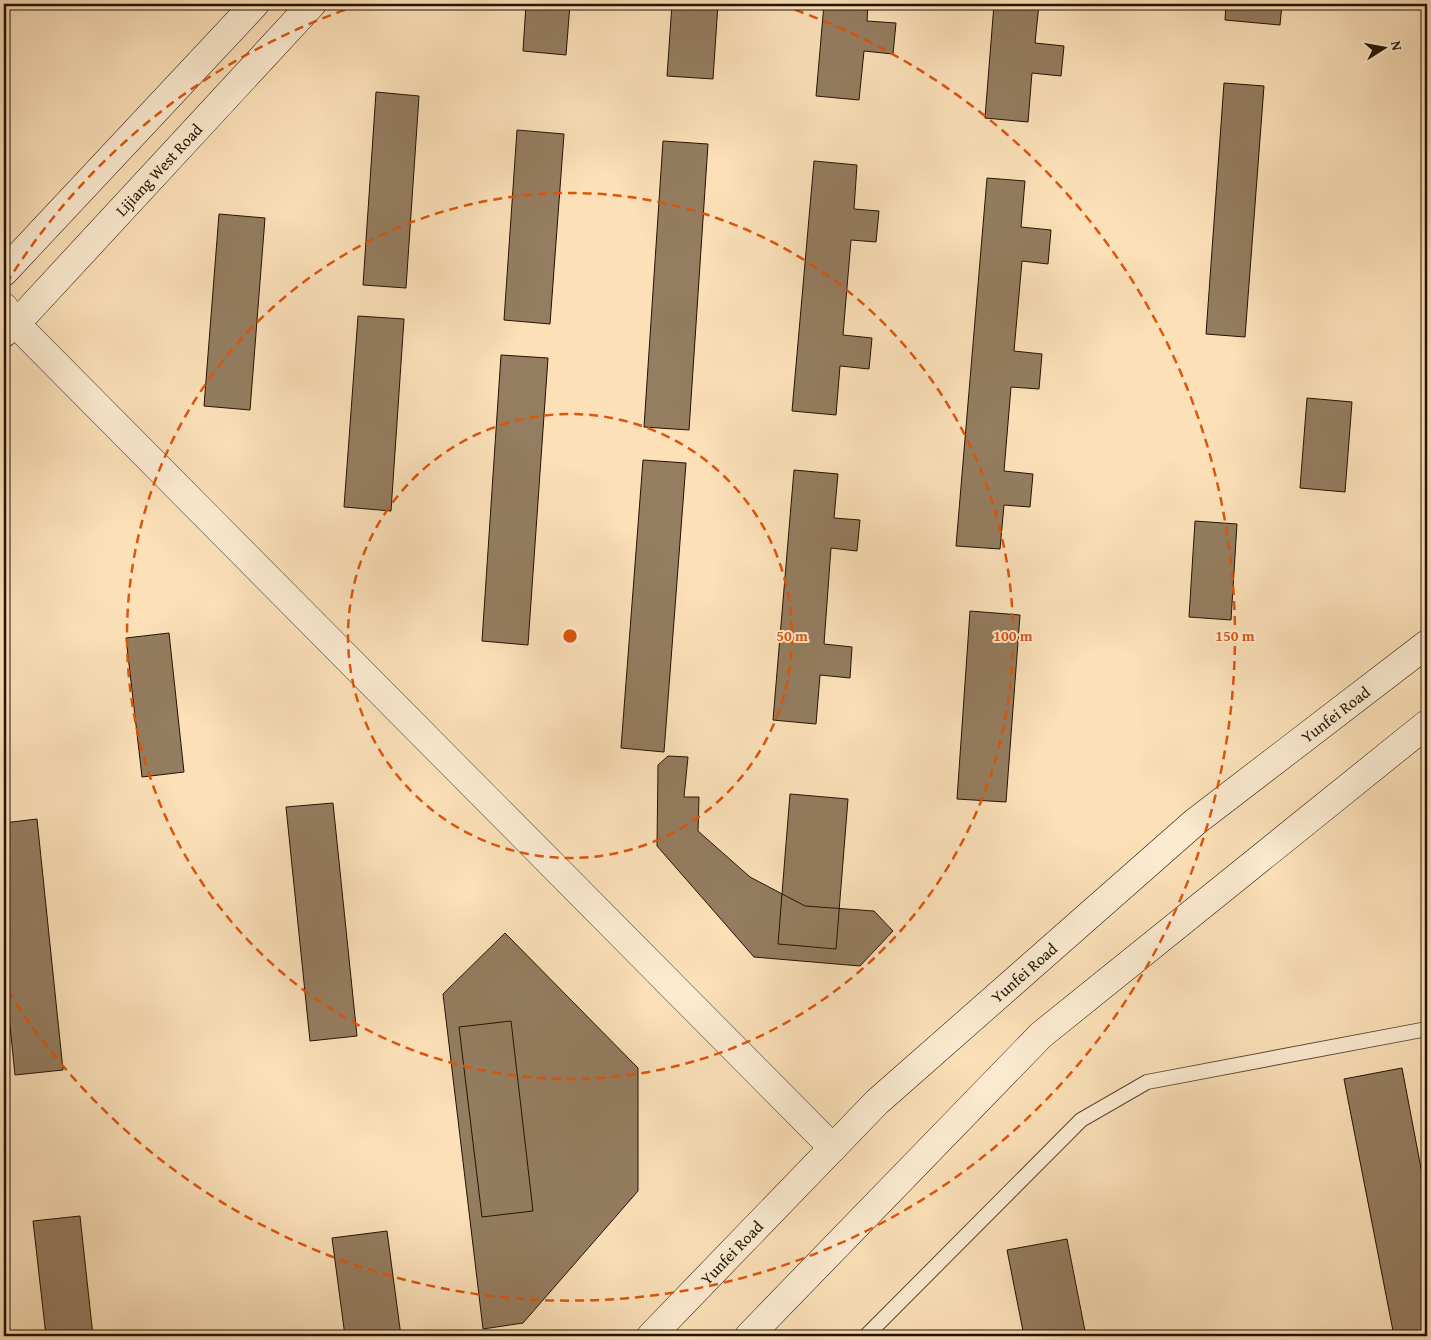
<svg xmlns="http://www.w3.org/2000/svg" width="1431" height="1340" font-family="'Gentium Book Plus',serif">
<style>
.building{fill:#947d60;stroke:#241201}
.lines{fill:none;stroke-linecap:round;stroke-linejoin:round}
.service-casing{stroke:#5a462f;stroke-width:16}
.minor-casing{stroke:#5a462f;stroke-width:29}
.secondary-casing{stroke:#241201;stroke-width:29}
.service{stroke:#fcebd1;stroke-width:14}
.minor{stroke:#fcebd1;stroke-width:28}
.secondary{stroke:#fcebd1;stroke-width:28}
.ring{fill:none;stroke:#de550b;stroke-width:2.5;stroke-dasharray:9 6}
.labels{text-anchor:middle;stroke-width:4;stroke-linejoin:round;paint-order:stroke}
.street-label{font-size:16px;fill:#241201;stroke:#fcebd1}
.centre{fill:#de550b;stroke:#fcebd1;stroke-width:2.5}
.ring-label{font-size:15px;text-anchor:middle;font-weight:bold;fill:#de550b;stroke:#fcebd1;stroke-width:4;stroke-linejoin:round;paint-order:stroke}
</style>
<rect width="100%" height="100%" fill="#fbe0b8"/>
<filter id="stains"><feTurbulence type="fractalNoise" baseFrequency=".004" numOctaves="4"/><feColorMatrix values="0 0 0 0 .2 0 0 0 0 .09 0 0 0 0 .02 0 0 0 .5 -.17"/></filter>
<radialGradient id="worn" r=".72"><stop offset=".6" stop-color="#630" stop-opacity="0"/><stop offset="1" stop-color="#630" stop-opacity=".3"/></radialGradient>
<path class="building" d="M526,4H570L566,55L523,51Z
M672,4H718L713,79L667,76Z
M824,4H868L867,21L896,23L893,54L864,51L859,100L816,96Z
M994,4H1039L1035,43L1064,46L1061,76L1032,73L1028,122L985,118Z
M1226,4H1282L1280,25L1225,20Z
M1224,83L1264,86L1245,337L1206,334Z
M376,92L419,96L406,288L363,285Z
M517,130L564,134L550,324L504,320Z
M663,141L708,144L689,430L644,427Z
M814,161L857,165L854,209L879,211L876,242L851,240L843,335L872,338L869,369L840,366L836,415L792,411Z
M987,178L1025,181L1021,227L1051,230L1048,264L1022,261L1014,351L1042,354L1039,389L1011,387L1004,471L1033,474L1030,507L1004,505L1000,549L956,546Z
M219,214L265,218L250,410L204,406Z
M358,316L404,319L391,511L344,507Z
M501,355L548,358L528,645L482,641Z
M1307,398L1352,402L1345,492L1300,488Z
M643,460L686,463L664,752L621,748Z
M794,470L838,474L834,518L860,520L857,551L831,548L824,644L852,647L850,678L820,675L816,724L773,720Z
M1195,521L1237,524L1231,620L1189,617Z
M970,611L1020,615L1006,802L957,799Z
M169,633L184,772L142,777L126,638Z
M668,756L688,757L684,797H699L698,831L750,877L805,906L874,911L893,931L860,966L754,957L657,846L658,765Z
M790,794L848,799L836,949L778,944Z
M333,803L357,1036L310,1041L286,807Z
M37,819L63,1070L15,1075L4,967V823Z
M505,933L638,1068V1191L523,1323L483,1329L443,994Z
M511,1021L533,1211L482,1217L459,1027Z
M1402,1068L1427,1200V1336H1394L1344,1079Z
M80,1216L93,1336H46L33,1221Z
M387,1231L401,1336H345L332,1238Z
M1067,1239L1086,1336H1024L1007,1250Z"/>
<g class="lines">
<g class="service-casing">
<path id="service" d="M866,1336L1081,1120L1147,1082L1427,1029"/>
</g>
<g class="minor-casing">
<path id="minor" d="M4,307L15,323L833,1148"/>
</g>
<g class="secondary-casing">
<g id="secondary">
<path d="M4,272L255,4"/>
<path id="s1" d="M4,333L27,312L312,4"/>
<path id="s2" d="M651,1336L877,1102L1195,822L1427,644"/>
<path d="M749,1336L1041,1035L1427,724"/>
</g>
</g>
<use href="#service" class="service"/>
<use href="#minor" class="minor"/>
<use href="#secondary" class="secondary"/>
</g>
<g class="ring">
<circle cx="570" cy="636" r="222"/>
<circle cx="570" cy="636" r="443"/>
<path d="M6 284A665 665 0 0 1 359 5M781 5A665 665 0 1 1 6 988"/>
</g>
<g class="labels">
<g class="street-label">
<text dy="6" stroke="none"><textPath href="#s1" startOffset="225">Lijiang West Road</textPath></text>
<text dy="6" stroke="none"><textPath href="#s2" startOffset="926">Yunfei Road</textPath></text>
<text dy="6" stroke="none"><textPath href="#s2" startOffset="521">Yunfei Road</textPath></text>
<text dy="6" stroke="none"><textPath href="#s2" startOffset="116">Yunfei Road</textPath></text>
</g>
</g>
<circle cx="570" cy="636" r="8" class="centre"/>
<g class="ring-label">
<text x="792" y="641">50 m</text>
<text x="1013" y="641">100 m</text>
<text x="1235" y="641">150 m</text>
</g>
<rect width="1431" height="1340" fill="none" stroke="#fbe0b8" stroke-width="20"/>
<rect x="5" y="5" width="1421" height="1330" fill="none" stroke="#241201" stroke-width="2.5"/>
<rect x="10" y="10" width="1411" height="1320" fill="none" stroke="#241201"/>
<g transform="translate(1384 48) rotate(79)" stroke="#fcebd1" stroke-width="4" paint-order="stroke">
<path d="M0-4L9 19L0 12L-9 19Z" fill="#241201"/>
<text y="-8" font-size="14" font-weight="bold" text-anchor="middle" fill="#241201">N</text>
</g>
<rect width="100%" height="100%" filter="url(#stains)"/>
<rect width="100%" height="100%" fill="url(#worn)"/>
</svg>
